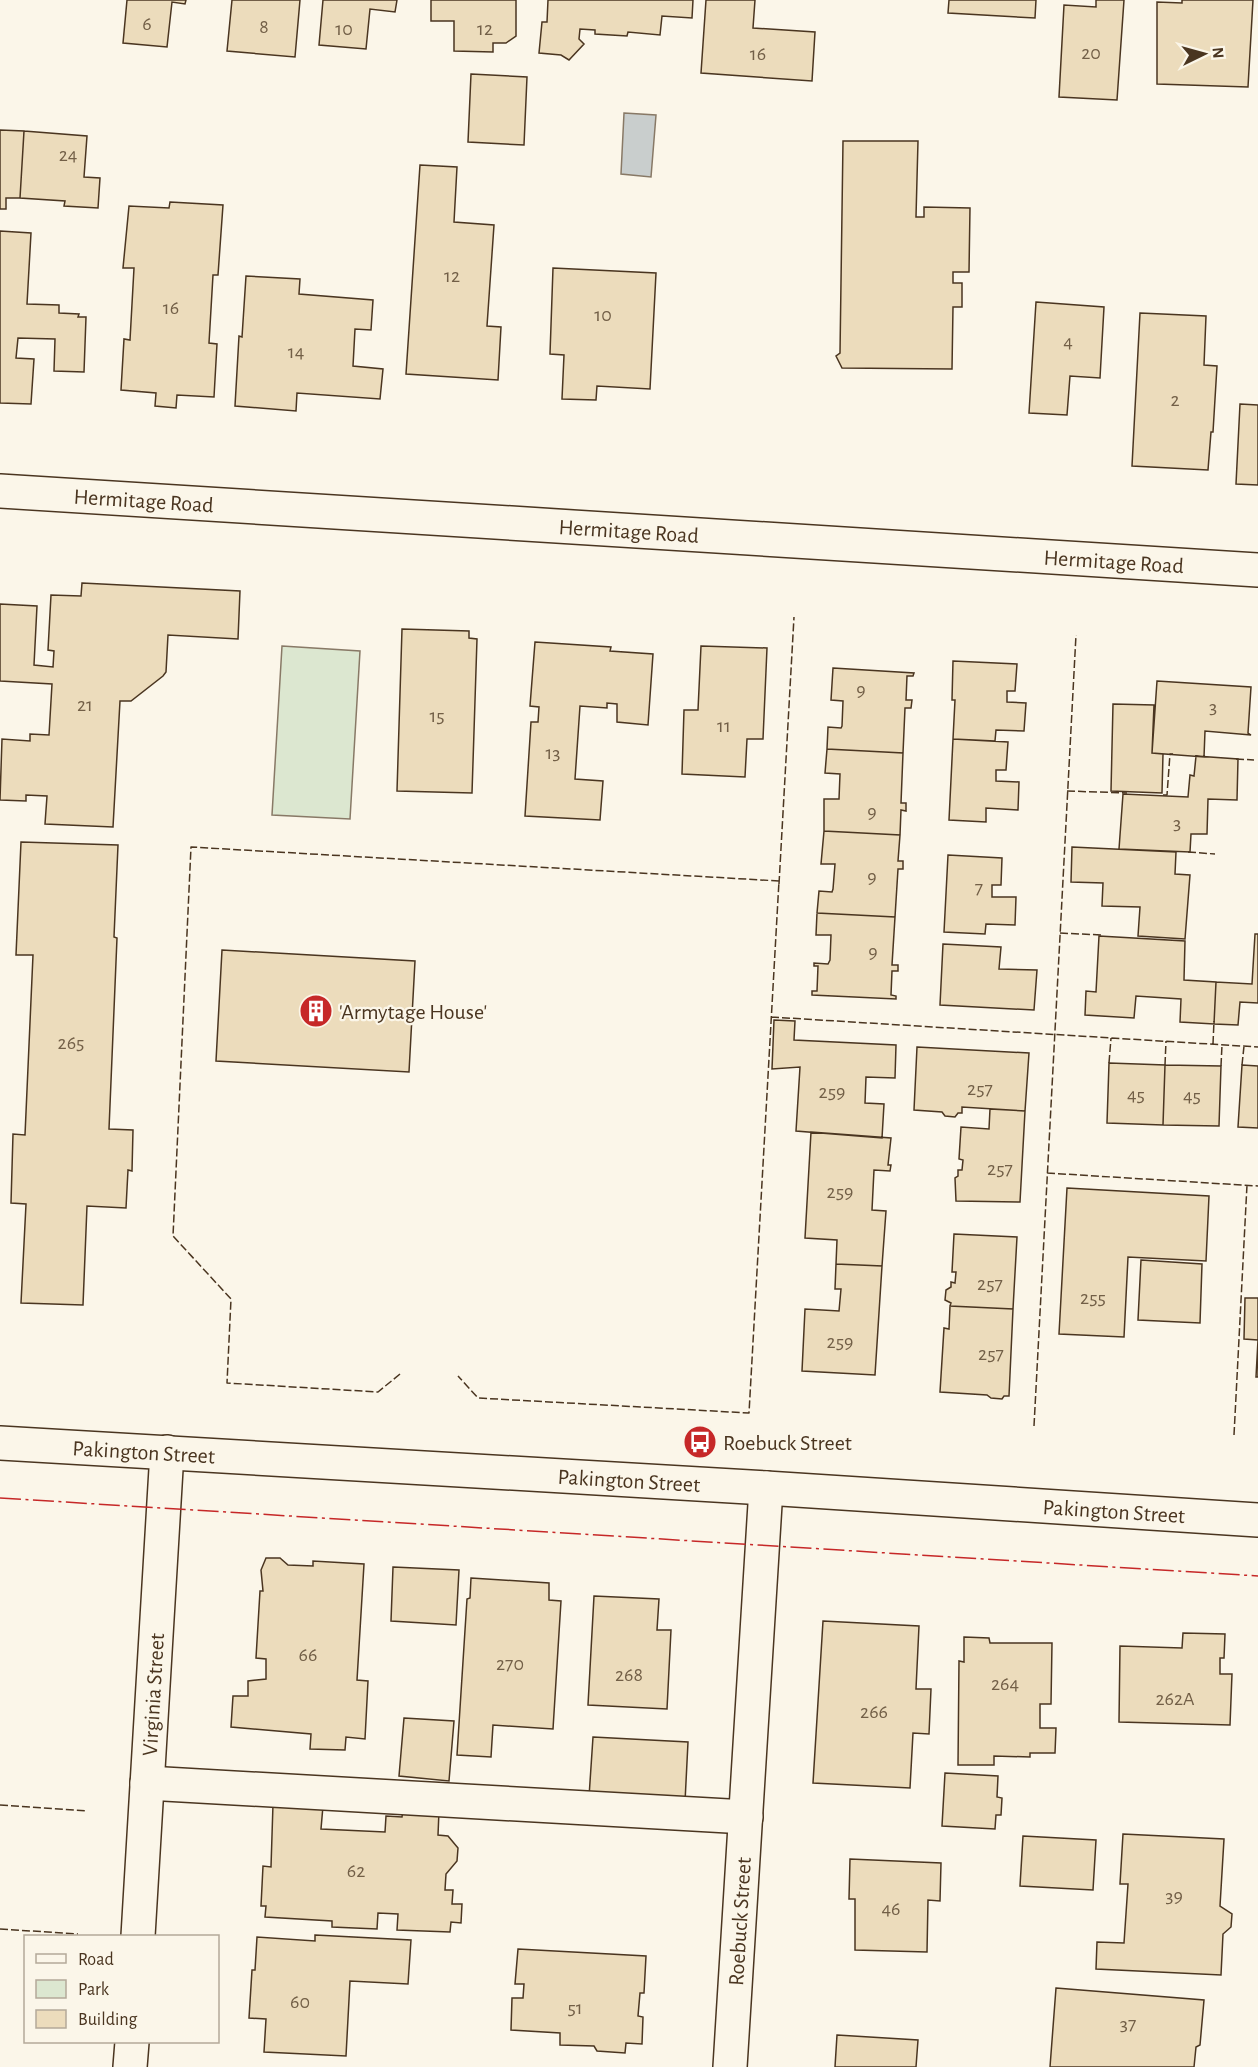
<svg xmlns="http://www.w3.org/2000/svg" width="1258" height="2067" font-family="'Alegreya Sans',sans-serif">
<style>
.green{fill:#dce7d0;stroke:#887966;stroke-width:1.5}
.water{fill:#c9cecd;stroke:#887966;stroke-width:1.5}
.building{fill:#ecdcbc;stroke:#4a3520;stroke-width:1.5}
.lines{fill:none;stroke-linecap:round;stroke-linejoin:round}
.minor-casing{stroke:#4a3520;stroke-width:36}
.minor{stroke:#fbf6e9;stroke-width:33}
.fence{stroke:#4a3520;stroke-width:1.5;stroke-dasharray:8 3;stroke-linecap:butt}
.power{stroke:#c62828;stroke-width:1.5;stroke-dasharray:21 4.5 3 4.5;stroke-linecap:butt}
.labels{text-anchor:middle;stroke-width:4.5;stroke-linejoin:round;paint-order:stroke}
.number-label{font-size:20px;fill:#725f47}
.street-label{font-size:22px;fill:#4a3520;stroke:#fbf6e9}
.poi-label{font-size:22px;fill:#4a3520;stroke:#fbf6e9;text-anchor:start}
</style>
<rect width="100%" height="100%" fill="#fbf6e9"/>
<path class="green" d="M282,646L360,651L350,819L272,815Z"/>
<path class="water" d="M624,113L656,115L651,177L621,174Z"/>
<path class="building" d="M127,0H186L185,4L172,2L167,47L123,43Z
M232,0H300L295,57L227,51Z
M323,0H397L395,12L370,9L366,49L319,45Z
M431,0H516V36L506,43H493V52L454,51V21H431Z
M548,0H693L692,18L662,16L660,35L628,32L627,36L595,34V30L580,29L579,39L584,44L569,60L561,55L539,53L542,22H547Z
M706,0H755L753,28L815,32L812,81L701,73Z
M949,0H1036L1035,18L948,13Z
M1096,0H1124L1117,100L1059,97L1064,5L1096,7Z
M1182,0H1253L1248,87L1157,84V2L1182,3Z
M471,74L527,77L524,145L468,142Z
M0,130L24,131L20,198H6V209H0Z
M24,131L87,136L84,177L100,178L98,208L64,206L65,201L20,198Z
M843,141H918L916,217H924V207L970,208L969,272H953V283H962V307H953L952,369L842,368L836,356L840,353Z
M420,165L457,167L454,222L494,225L487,326L501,327L498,380L406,374Z
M170,202L223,205L218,275H213L209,343L217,344L214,397L177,395L176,408L155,406L156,393L121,390L124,339L130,340L134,268H123L129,206L169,208Z
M0,231L31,233L27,304L59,305V313L79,314L78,317H86L84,372L54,371L55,339L18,338L16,358L34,359L31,404L0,403Z
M553,268L656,273L650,389L597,386L596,400L562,399L564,355L550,354Z
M246,276L300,279L299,294L373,300L371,330L355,329L353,366L383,369L380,399L297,393L296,411L235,406L239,336L242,337Z
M1036,302L1104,307L1100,378L1070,376L1067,415L1029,413Z
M1140,313L1206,316L1204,365L1217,366L1213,432H1211L1208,470L1132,466Z
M1240,404L1258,405V485L1236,484Z
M82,583L240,591L238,639L168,635L166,672L163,676L131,701H120L113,827L45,824L47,796L26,795V801L0,800L2,739L30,741V734L49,735L52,684L0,681V604L37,606L34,665L53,667L54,651L48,650L51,595L81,596Z
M402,629L469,631V638L477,639L472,793L397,791Z
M535,642L611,647L610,651L653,654L648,725L617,722V704L607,703V708L580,706L575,779L603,781L600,820L525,816L531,722H538L539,707L530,706Z
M701,646L767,648L763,739H747L745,777L682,774L684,710H698Z
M953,661L1017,664L1015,691H1007V702L1026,703L1024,731L996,730L995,741L953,739L955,700H952Z
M833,668L914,673L913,676H907L906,700H912L911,708H905L903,753L827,749L828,727L841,728L842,726L843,701L831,700Z
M1157,681L1251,687L1248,733L1251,735L1205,731L1204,757L1152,753Z
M1113,704L1154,705L1152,753L1163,754L1162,793L1111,791Z
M953,739L1008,742L1006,770H996V781L1019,782L1018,810L986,808V822L949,820Z
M827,749L903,753L901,803H906V811L901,810L900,835L824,831V799H839L840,774L825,773Z
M1196,756L1238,759L1237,800L1208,799L1207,834H1191L1190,852L1119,849L1123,794L1188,797L1190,775L1194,776Z
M824,831L900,835L898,861H903V869H898L895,917L817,913L819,891L832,892L833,889L835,864H821Z
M21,842L118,845L114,937L117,938L109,1129L133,1130L132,1171L128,1170L126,1208L87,1206L83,1305L21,1303L26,1204L11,1203L13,1134L25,1135L33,955H16Z
M1072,847L1176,852L1175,874L1190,875L1185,939L1138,936L1140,907L1102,906L1103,883L1071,882Z
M948,855L1002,858L1001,885H992V897H1016L1015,925L986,924L985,934L944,932Z
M817,913L895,917L892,965H898V971H892L891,995L896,996V999L812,995V991H817L818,966H814V963L828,964L830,960L831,935H816Z
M1255,934H1258V1003L1240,1002L1238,1025L1214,1024L1216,982L1252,984Z
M1099,936L1185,941L1184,980L1216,982L1214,1024L1180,1022L1181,999L1136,996L1134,1018L1085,1015L1086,991L1096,992Z
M943,944L1001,947L999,969L1037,970L1034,1010L940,1005Z
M222,950L415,961L409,1072L216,1061Z
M774,1020L795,1021L794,1040L896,1045L895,1078L866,1077L865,1103L884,1104L882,1138L796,1131L800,1067L772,1069Z
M917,1047L1029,1053L1025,1111L962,1107V1113H958L955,1117L945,1116L942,1112L914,1110Z
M1109,1063L1165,1065L1163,1125L1107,1123Z
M1165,1065L1221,1066L1219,1126L1163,1125Z
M1242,1065L1258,1066V1128L1238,1127Z
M990,1109L1025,1111L1020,1202L956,1201L955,1178L958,1176V1170H962L963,1160L959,1159L961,1127L989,1129Z
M811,1132L891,1138L888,1165H891L890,1171L874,1170L872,1210L886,1211L882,1266L836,1264L837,1240L805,1238Z
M1067,1188L1209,1196L1206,1261L1128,1257L1124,1337L1059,1334Z
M954,1234L1017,1237L1013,1309L950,1306L951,1303L945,1300L946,1290L951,1287V1282L955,1283L956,1272H952Z
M1141,1260L1202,1264L1200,1323L1138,1320Z
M836,1264L882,1266L875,1375L802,1371L805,1309L839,1311L841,1289H835Z
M1245,1298H1258V1377H1256L1258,1340L1244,1339Z
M950,1306L1013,1309L1009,1396H1004L1002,1399L991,1398L987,1395L940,1392L944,1328L949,1329Z
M266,1558H280L288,1565L313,1566V1561L364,1564L357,1680L368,1681L365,1739L346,1737L345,1750L310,1749L311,1734L231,1727L233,1696H248V1681L266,1679V1659L256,1658L260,1591H263L261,1570Z
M393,1567L459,1570L456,1625L391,1621Z
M471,1578L549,1583V1600L561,1601L553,1729L493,1725L491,1757L457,1755L467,1599L470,1598Z
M594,1596L659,1599L657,1630H671L667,1709L588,1705Z
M823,1621L919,1626L916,1689H931L929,1734L913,1733L910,1788L813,1783Z
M1183,1633L1225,1634L1224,1658H1220V1674H1232L1230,1725L1119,1722L1120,1646L1182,1648Z
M964,1637L989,1638L990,1643H1052L1051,1704H1040V1728H1056L1055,1753H1030V1757L994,1756V1765H958L959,1661L964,1662Z
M404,1718L454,1721L449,1781L399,1776Z
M593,1737L688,1742L685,1802L589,1797Z
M945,1773L998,1776L997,1797L1002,1798L1001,1815H996L995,1829L942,1826Z
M273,1804L323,1806L321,1829L385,1832L386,1816L402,1817L403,1810L439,1811L438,1835L448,1836L458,1848L457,1861L446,1874L445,1890H453L452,1904H462L461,1923L451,1922L450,1932L397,1930L398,1914L378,1913L377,1929L332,1927V1921L265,1917L266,1906H261L263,1866L271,1867Z
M1123,1834L1224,1839L1220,1906L1232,1914L1231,1927L1223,1934L1221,1975L1096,1969L1097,1942L1124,1943L1128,1884H1120Z
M1023,1836L1096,1840L1093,1890L1020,1886Z
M850,1859L941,1863L940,1901L928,1900L927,1952L855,1950V1899H849Z
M315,1935L411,1940L408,1984L350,1981L346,2056L264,2052L266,2019L249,2018L252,1970H255L257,1937L315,1941Z
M518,1949L646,1956L644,1993H640L638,2016L643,2017L642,2044L626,2043L625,2053L597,2051L594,2046L560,2045V2033L511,2030L512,1998H523L524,1984H515Z
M1056,1988L1204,2000L1200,2045L1196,2047L1194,2067H1050Z
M837,2035L918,2040L916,2067H835Z"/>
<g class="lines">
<g class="minor-casing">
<g id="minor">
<path id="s1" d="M0,491L1258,570"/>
<path id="s2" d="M0,1443L766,1488L1258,1520"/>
<path d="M147,1783L746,1817"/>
<path id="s3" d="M138,1936L167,1452"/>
<path d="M130,2067L132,2042"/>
<path id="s4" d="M730,2067L766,1488"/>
</g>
</g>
<use href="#minor" class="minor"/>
<path class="fence" d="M1236,759L1254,760
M1067,791L1127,793
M1163,795H1167L1170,754H1173
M1188,852L1215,854
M779,884L794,617
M1060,933L1102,935
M771,1017L1258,1047
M1213,1044L1214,1021
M1109,1063L1111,1038
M1165,1065L1166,1041
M1242,1065L1244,1046
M1221,1066L1222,1045
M1047,1173L1258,1186
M400,1374L378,1392L227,1383L231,1299L173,1236L191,847L779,881L749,1413L478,1398L458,1376
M1034,1426L1076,635
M1234,1435L1247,1185
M0,1805L87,1811
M0,1929L78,1934"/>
<path class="power" d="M0,1498L1258,1576"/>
</g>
<defs>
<g id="building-disc" transform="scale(1.725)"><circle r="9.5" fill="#c62828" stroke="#fbf6e9"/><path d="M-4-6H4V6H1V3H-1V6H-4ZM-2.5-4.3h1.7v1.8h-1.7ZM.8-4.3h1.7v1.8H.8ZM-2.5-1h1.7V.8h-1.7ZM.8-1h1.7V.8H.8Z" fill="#fff"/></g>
<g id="bus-disc" transform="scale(1.725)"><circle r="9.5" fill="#c62828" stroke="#fbf6e9"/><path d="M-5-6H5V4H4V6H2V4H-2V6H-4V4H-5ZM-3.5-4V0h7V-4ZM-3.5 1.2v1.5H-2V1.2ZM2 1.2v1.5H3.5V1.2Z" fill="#fff"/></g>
</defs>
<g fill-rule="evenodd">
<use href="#building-disc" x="316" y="1011"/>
<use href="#bus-disc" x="700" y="1442"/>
</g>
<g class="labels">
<g class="number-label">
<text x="147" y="30">6</text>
<text x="264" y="33">8</text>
<text x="344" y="35">10</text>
<text x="485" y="35">12</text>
<text x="1091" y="59">20</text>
<text x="758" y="60">16</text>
<text x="68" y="161">24</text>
<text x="452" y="282">12</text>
<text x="171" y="314">16</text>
<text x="603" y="321">10</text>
<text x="1068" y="348">4</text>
<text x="296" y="358">14</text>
<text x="1175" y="406">2</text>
<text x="861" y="696">9</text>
<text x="85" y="711">21</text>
<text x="1213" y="713">3</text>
<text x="437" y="722">15</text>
<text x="724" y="732">11</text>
<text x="553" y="759">13</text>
<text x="872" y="818">9</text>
<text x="1177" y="829">3</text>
<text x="872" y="883">9</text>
<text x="979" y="894">7</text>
<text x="873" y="958">9</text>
<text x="71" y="1049">265</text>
<text x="980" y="1095">257</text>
<text x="832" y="1098">259</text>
<text x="1136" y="1101">45</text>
<text x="1192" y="1102">45</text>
<text x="1000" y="1175">257</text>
<text x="840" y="1198">259</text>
<text x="990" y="1290">257</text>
<text x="1093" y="1304">255</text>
<text x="840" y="1348">259</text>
<text x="991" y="1360">257</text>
<text x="308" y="1661">66</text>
<text x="510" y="1670">270</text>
<text x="629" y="1681">268</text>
<text x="1005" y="1690">264</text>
<text x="1175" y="1705">262A</text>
<text x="874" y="1718">266</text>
<text x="356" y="1877">62</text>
<text x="1174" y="1902">39</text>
<text x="891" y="1915">46</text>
<text x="300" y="2008">60</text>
<text x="575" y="2014">51</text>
<text x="1128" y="2030">37</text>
</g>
<g class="street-label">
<text dy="8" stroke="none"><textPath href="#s1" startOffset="144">Hermitage Road</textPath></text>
<text dy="8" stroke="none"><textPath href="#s1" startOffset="630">Hermitage Road</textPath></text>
<text dy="8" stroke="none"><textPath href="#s1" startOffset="1116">Hermitage Road</textPath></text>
<text dy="8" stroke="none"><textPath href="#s2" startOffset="144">Pakington Street</textPath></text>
<text dy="8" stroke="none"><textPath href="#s2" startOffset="630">Pakington Street</textPath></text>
<text dy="8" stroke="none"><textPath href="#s2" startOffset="1116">Pakington Street</textPath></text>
<text dy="8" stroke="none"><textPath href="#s3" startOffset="242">Virginia Street</textPath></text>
<text dy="8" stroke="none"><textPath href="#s4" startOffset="146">Roebuck Street</textPath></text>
</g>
<g class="poi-label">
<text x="339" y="1019">'Armytage House'</text>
<text x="723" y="1450">Roebuck Street</text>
</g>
</g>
<rect x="24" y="1935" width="195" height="108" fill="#fbf6e9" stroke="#b4a999" stroke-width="1.5"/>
<rect x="36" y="1954" width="30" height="9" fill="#fbf6e9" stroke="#b4a999" stroke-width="1.5"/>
<text x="78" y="1965" font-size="18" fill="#4a3520">Road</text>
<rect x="36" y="1980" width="30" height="18" fill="#dce7d0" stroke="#b4a999" stroke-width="1.5"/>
<text x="78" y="1995" font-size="18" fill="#4a3520">Park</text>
<rect x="36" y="2010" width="30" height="18" fill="#ecdcbc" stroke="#b4a999" stroke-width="1.5"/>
<text x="78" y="2025" font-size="18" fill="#4a3520">Building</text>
<g transform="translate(1204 54) rotate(85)" stroke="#fbf6e9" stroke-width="4.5" paint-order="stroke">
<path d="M0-4.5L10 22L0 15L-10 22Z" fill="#4a3520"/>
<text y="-9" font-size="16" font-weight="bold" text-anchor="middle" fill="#4a3520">N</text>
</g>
</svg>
